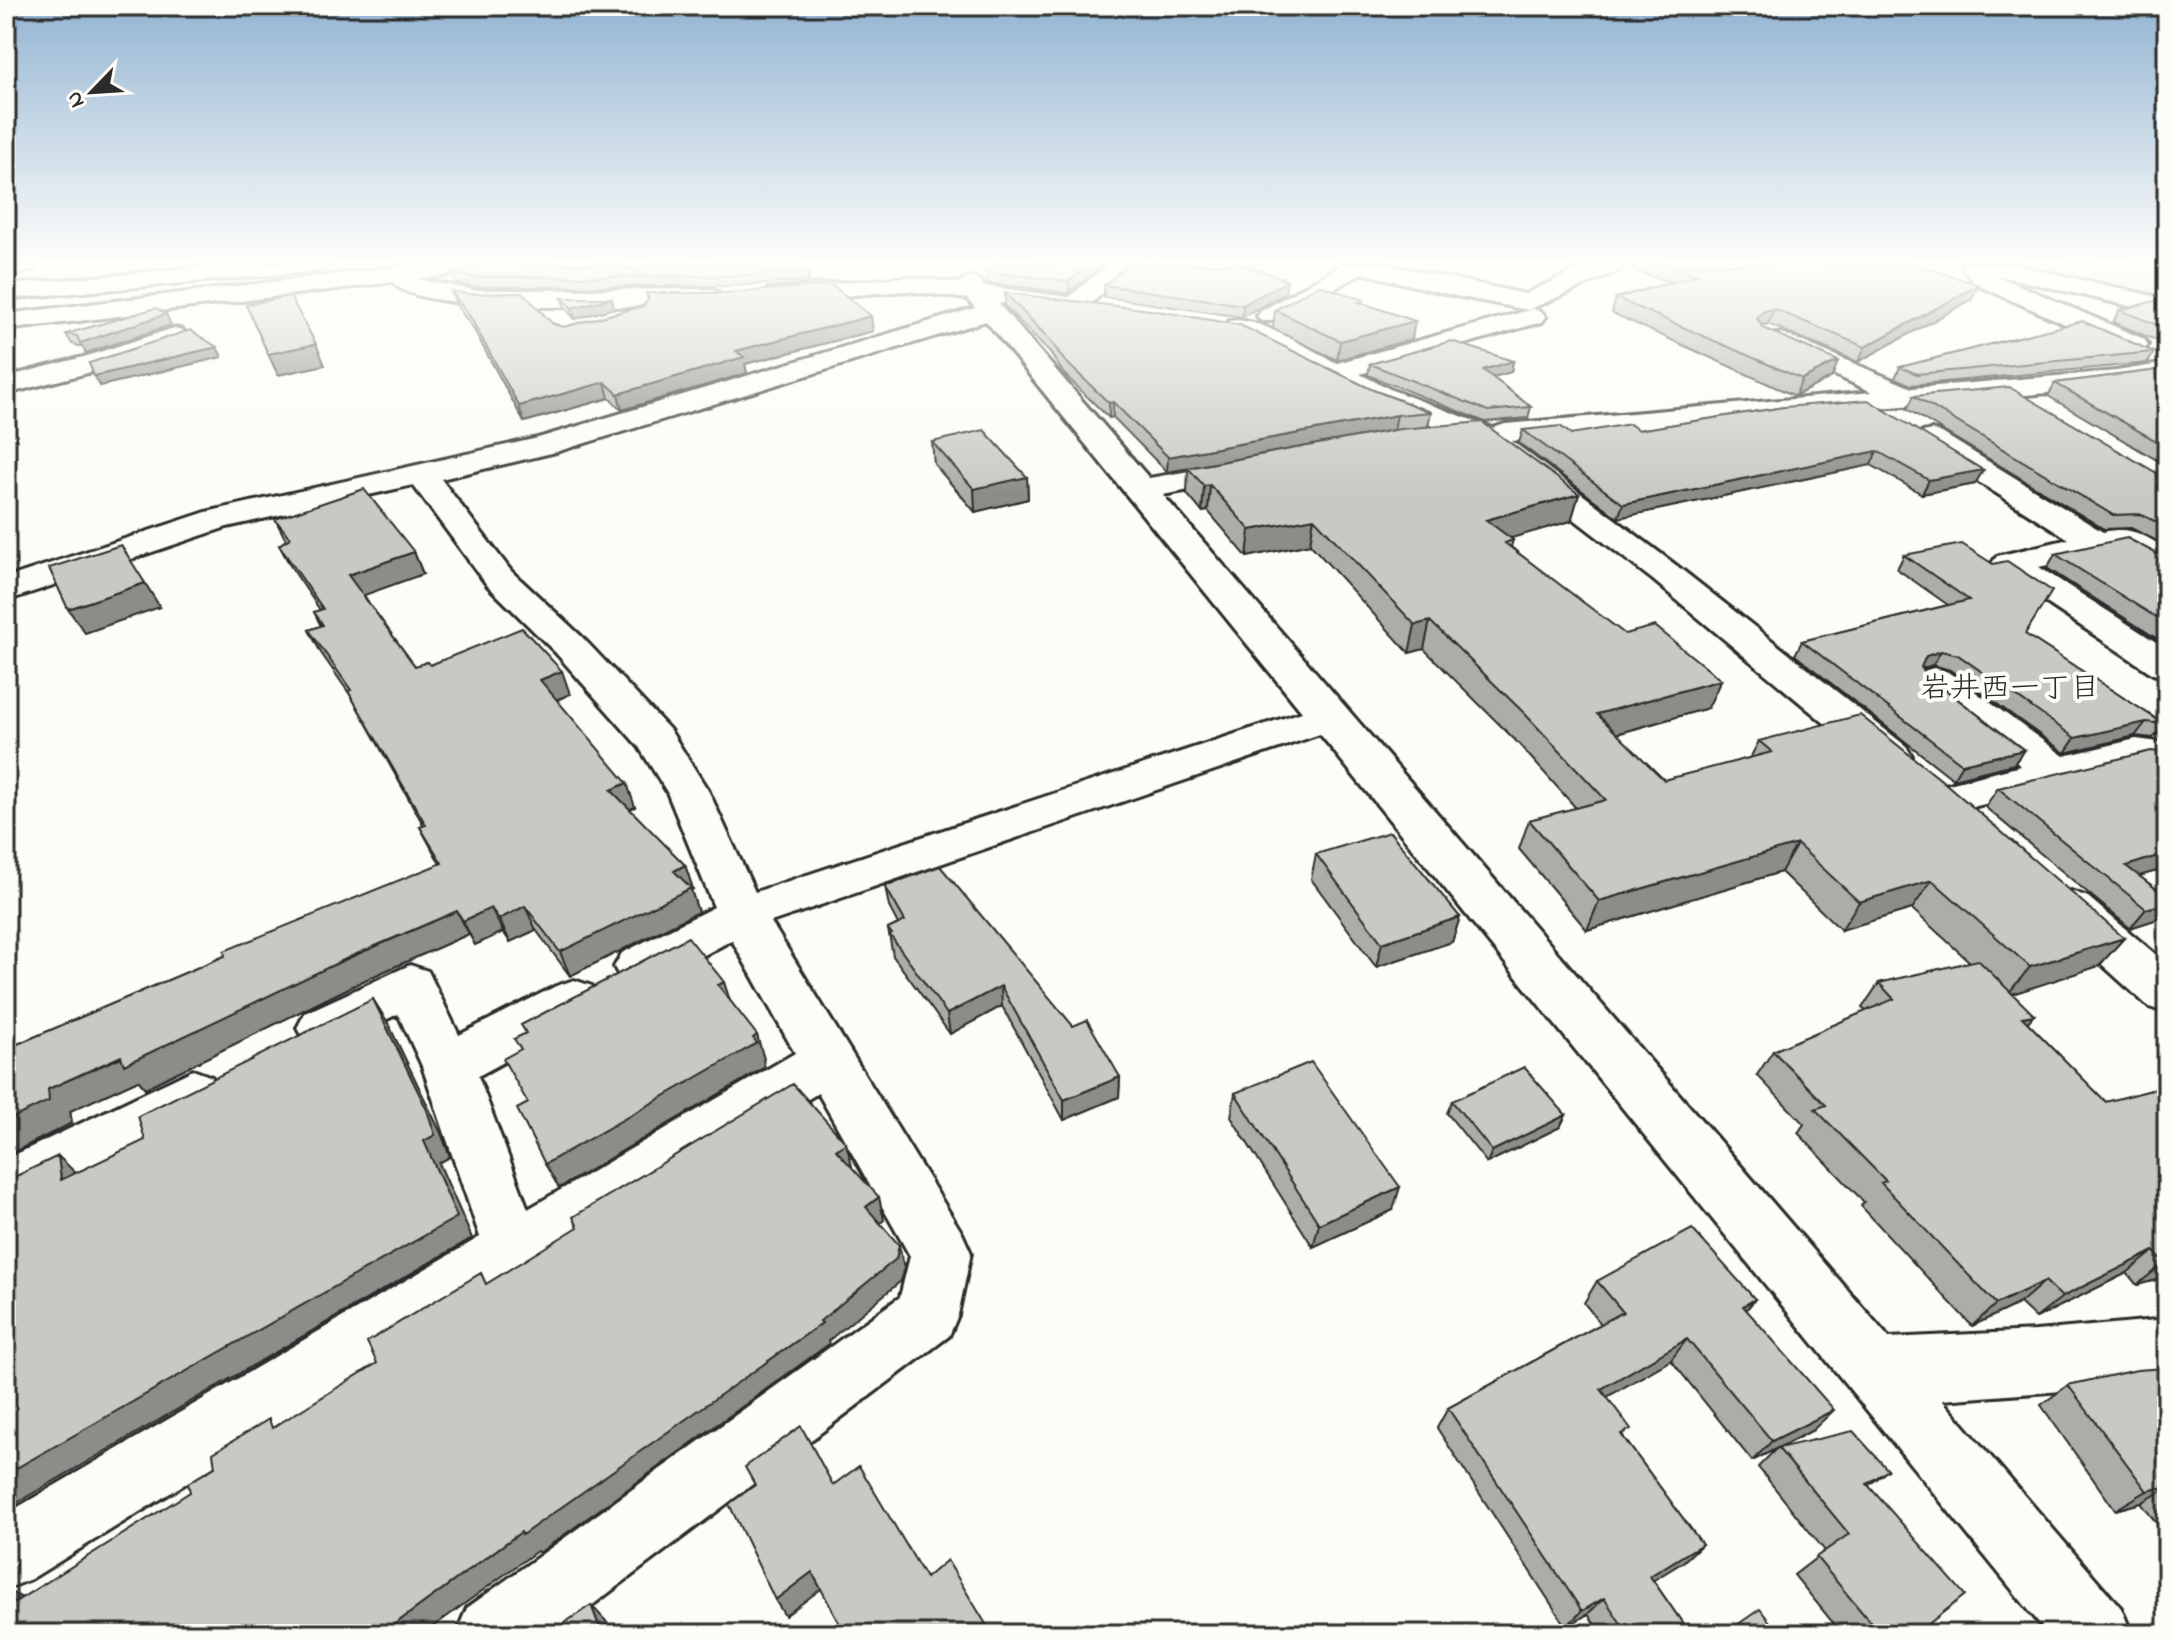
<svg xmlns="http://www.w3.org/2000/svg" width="2173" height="1640" font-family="'Indie Flower','Klee One',sans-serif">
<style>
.green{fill:#dfdeda;stroke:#858482;stroke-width:2}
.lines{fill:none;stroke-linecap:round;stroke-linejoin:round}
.minor-casing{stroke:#2b2b2b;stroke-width:6}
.major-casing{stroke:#2b2b2b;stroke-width:6}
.minor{fill:#fdfcf7;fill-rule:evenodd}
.major{fill:#fdfcf7;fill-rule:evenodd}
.wall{fill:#adaca9;stroke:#2b2b2b;stroke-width:2}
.shaded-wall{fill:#8d8c89;stroke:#2b2b2b;stroke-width:2}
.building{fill:#c9c8c4;stroke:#2b2b2b;stroke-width:2}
.labels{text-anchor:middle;stroke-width:8;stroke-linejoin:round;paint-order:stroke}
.neighbourhood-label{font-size:30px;fill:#2b2b2b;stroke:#fdfcf7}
</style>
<rect width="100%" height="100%" fill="#fdfcf7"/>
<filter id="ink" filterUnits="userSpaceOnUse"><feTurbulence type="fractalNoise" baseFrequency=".0125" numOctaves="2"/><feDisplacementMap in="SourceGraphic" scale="16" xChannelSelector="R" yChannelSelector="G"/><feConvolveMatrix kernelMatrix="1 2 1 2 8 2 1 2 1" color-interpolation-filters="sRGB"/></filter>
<g filter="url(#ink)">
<path class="green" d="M2016,264H2167V297Z"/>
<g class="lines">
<g class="minor-casing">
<path id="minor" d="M6,264H38L34,269L6,279Z
M421,264H493L489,269L481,271L417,279L474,290L709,289L718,292L722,297L718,302L709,305C658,305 417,318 393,282L6,330V314Z
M1109,264H1136L1085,309L1076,312L998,303L1149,478L1247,461L1258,463L1263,470L1258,477L1163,495L1889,1338L2036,1331L2167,1319V1383L1942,1400L2121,1608L2132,1634H2048L1320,734L771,922L962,1233L971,1253L958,1315L949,1336L554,1634H456L467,1608L900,1297L910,1256L818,1093L31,1579L6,1589V1514L480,1237L422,1066L398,1014L323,1049L305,1043L297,1028L305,1013L410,965L428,971L459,1035L556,986L574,980L592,986L599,1000L592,1014L478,1076L528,1209L795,1053L732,940L656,981L639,986L622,981L614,967L622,953L714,907L667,792L639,747L555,652L487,585L413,485L227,527L6,601V578L206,512L538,438L975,308L968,299L906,291L777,301L768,299L765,294L768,289L906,277L958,283L969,277L978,279L984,286L1069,297ZM986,321L1302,712L755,892L709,792L670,730L581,636L511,571L441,479L556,452Z
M1343,264H1384L1525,294L1590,264L1622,266L1618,271L1528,310L1456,296L1362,273L1279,321H1261L1257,316L1261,311Z
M1960,264H1985L1993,274L2144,339L2148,345L2144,351H2126L1975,284Z
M1533,309L1542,312L1546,317L1542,322L1360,374L1392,390L1493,428L1505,424L1872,392L1773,347L1769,341L1773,335L1782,333L1912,388L2116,371L2167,363V379L2116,387L1512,441L1677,566L1906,746L1912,756L1906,766L1891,770L1876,766L1653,580L1473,441L1372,402L1229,333L1225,327L1229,321C1257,315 1311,350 1337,363Z
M174,328L183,330L187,336L183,342L107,368L6,394V377L87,356Z
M1931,430L1942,433L2103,532C2133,526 2142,535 2167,549V573L2155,570L2118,549L2039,567L2167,649V678L2153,674L1997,570L1992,563L1997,556L2069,539L1920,445L1916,439L1920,433Z
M1934,668L1948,672L2064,756L2136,739L2167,743V771L2136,767L1944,814L1929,809L1922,799L1929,789L2021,766L1920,688L1915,680L1920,672Z
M2071,891L2088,897L2167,964V1013L2149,1007L2054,921L2047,909L2054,897Z
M193,1070L212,1077L220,1093L212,1109L6,1213V1159Z"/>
</g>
<g class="major-casing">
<path id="major" d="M235,264H328L324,269L316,271L6,299V285Z
M1967,264H2011L2167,299V315L1971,269Z"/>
</g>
<use href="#minor" class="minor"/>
<use href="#major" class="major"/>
</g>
<path class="wall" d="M1104,264L1069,293L987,283L986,272Z
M1636,264H1915L1971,300L1858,362L1768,324L1761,325L1763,328L1838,361L1832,377L1795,396L1612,313L1616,298L1670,282L1634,271Z
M1253,268L1287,281L1285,293L1242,317L1104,297V285Z
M638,271H808L809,281L731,286L474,287L456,283L452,273Z
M451,291L564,327L643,306L648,300L646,293L873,331L745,364L747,373L622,410L609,398L524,422L474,330L457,306Z
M1005,293L1373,390L1431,412L1428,426L1579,494L1571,521L1510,538L1513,540L1511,547L1708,708L1617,734L1664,780L1750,758L1759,741L2124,938L2099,966L2012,994L2027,1022L2106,1102L2167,1086V1277L2137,1285L2127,1273L2036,1318L2020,1303L1972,1326L1861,1206L1864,1202L1798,1133L1804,1124L1757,1075L1773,1051L1866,1011L1862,1008L1879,983L1970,962L1912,909L1841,930L1781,872L1587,930L1519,849L1529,820L1576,808L1516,741L1424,649L1409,653L1310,544L1247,557L1208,511L1202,512L1187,494L1188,468L1167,472L1113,417L1109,418L1064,374L1050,353L1005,306Z
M562,298L614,308L575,319L565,308Z
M1363,304L1412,339L1337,360L1273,329L1275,310Z
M2167,306V345L2113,322L2120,310Z
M171,325L86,353L83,347L72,344L66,334Z
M2154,352L2148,363L1911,385L1895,378L1900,367Z
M1513,361L1511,372L1492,377L1531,407L1528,418L1485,422L1368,375L1370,364Z
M2167,369V466L2048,396L2055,383Z
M1914,396L2167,479V546L2131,528L2104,529L1907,409Z
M1784,407L1983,470L1975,484L1922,494L1871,465L1618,518L1519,443L1523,430L1571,434L1638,430Z
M932,442L1027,477L1028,499L975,512L934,464Z
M275,519L414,552L423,574L363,595L415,666L430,665L570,694L557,700L635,807L629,809L685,865L693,889L691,890L698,912L570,976L536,930L510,942L503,932L475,945L469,934L367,979L145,1088L138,1080L70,1111L72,1123L6,1156V1049L440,864L420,827L424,826L351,696L321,653L309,630L321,626L314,612L320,610L291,567L279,545L286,540Z
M2055,554L2167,559V645L2047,568Z
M1904,555L2025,634L2164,724L2153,738L2135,736L2065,753L1950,670L1933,665L1922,669L1926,675L2024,750L2014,764L1953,779L1795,655L1802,641L1948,605L1897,569Z
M1998,788L2167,868L2139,876L2167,897V907L2155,920L2130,928L1985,807Z
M1316,854L1460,917L1452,942L1376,967L1311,879Z
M885,886L1073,1026L1120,1077L1119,1097L1064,1120L1002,1006L950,1034L893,956L888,929L898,924L889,907Z
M1235,1093L1393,1210L1313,1247L1231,1117Z
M1452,1101L1566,1115L1560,1127L1487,1163L1447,1113Z
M1597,1281L1755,1299L1746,1310L1813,1430L1779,1448L1888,1470L1868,1486L1916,1634H1842L1794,1575L1825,1551L1758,1467L1777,1448L1752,1461L1671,1360L1607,1397L1624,1438L1702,1544L1683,1562L1653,1580L1690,1634H1601L1588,1614L1566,1627L1437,1428L1448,1408L1601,1324L1584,1303Z
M2167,1369V1537L2141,1503L2115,1510L2041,1405L2068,1385Z"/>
<path class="shaded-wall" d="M1090,264H1104L1069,293V281Z
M1238,264H1253V268L1237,276Z
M1283,278V283L1287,281L1285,293L1242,317L1243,305Z
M1979,285L1971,300L1858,362L1865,347Z
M612,298L614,308L575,319L572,308Z
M1774,309L1768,324L1757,326V318L1763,311Z
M166,314L171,325L86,353L80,343Z
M871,316L873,331L745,364L747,373L622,410L618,394L736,351Z
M1415,321L1412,339L1337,360L1340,341Z
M316,344L325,365L278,375L268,354Z
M217,347L222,357L100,386L94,376Z
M1513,361L1511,372L1480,381L1483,370Z
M1838,361L1832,377L1795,396L1802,379Z
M605,382L609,398L524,422L519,406Z
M1113,402V417L1109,418V403Z
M1397,415L1394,430L1167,472L1168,457Z
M1877,451L1871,465L1618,518L1623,504Z
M1983,470L1975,484L1922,494L1929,480Z
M1027,477L1028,499L975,512L974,489Z
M1210,485L1208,511L1202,512L1204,486Z
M1579,494L1571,521L1480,547L1486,520Z
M1314,518L1310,544L1247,557L1250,530Z
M414,552L423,574L359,597L348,575Z
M145,583L160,607L85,633L68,609Z
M1430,621L1424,649L1409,653L1415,625Z
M1941,651L1933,665L1917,670L1926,656Z
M562,671L570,694L549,703L540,680Z
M1721,680L1708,708L1587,742L1597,714Z
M2146,722L2135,736L2065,753L2075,738Z
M2024,750L2014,764L1953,779L1962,764Z
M627,783L635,807L619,814L611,790Z
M1797,844L1781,872L1587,930L1599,901Z
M2167,853V868L2115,883L2126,866Z
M685,865L693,889L691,890L698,912L570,976L560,952L674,871Z
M1932,880L1912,909L1841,930L1859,902Z
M2167,903V907L2155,920L2130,928L2146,909Z
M525,906L536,930L510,942L499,919Z
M491,908L503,932L475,945L463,921Z
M457,911L469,934L367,979L145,1088L138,1080L70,1111L72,1123L6,1156V1121L48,1089Z
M1460,917L1452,942L1376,967L1382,943Z
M2124,938L2099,966L2006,996L2030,967Z
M724,982L732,1007L718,985Z
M1001,986L1002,1006L950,1034L947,1014Z
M373,999L388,1023L441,1133L450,1157L439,1163L472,1238L6,1509V1474Z
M2034,1015L2013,1039L2022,1017Z
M757,1035L764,1059L763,1060L765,1067L559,1188L545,1164Z
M1120,1077L1119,1097L1064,1120V1100Z
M1566,1115L1560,1127L1487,1163L1492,1151Z
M846,1143L852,1166L842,1173L836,1150Z
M58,1156L81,1178L61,1180Z
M1400,1187L1393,1210L1313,1247L1319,1224Z
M879,1197L884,1220L872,1230L866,1207Z
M899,1245L904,1268L901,1281L828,1341L829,1344L539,1553L537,1551L423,1634H381L521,1532L820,1321Z
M2154,1251L2127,1273L2036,1318L2062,1297Z
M2167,1262V1277L2137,1285L2164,1263Z
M2045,1281L2020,1303L1972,1326L1996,1304Z
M1755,1299L1737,1321L1743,1306Z
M1687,1339L1671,1360L1586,1409L1601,1389Z
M1834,1410L1813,1430L1752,1461L1772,1441Z
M2167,1486V1488L2141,1503L2115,1510L2147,1491Z
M1702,1544L1683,1562L1633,1593L1650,1576Z
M812,1572L821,1589L785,1616L775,1600Z
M6,1590L37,1605L7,1607Z
M1604,1598L1588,1614L1566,1627L1582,1611Z
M591,1605L606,1621L611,1634H602Z"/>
<path class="building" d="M480,264H610L638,271L654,264H799L808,271L729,276L471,277L452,273Z
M998,264H1090L1069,281L986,272Z
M1128,264H1239L1283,278L1281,279L1287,281L1243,305L1104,285Z
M1663,264H1915L1979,285L1865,347L1774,309L1763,311L1757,318L1763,328L1838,361L1802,379L1616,298L1698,275Z
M832,285L871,316L736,351L744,357L618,394L605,382L519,406L469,315L451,291L469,294L523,293L553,324L564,327L643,306L649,298L646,293H728Z
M1319,285L1364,300L1359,302L1415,321L1340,341L1275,310Z
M1005,293L1151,310L1240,325L1373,390L1431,412L1397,415L1168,457L1113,402L1109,403L1064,360L1050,340Z
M290,296L316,344L268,354L246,305Z
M562,298H612L572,308Z
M2154,301L2167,306V329L2120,310Z
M156,308L166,314L80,343L77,336L66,334Z
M2082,321L2154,352L1917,374L1900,367Z
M190,330L217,347L94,376L89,363Z
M1451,341L1513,361L1483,370L1531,407L1488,411L1370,364Z
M2167,369V447L2055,383Z
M2009,387L2167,479V527L2140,514L2113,515L1914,396Z
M1868,400L1983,470L1929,480L1877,451L1623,504L1523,430L1560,426L1571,434L1630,424L1638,430L1784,407Z
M1482,422L1579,494L1486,520L1513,540L1505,543L1625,634L1655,626L1721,680L1597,714L1664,780L1772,752L1759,741L1860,715L1945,783L2124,938L2030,967L1932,880L1859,902L1797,844L1599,901L1529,820L1606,800L1524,713L1430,621L1415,625L1314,518L1250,530L1210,485L1204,486L1188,468L1400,429Z
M984,430L1027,477L974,489L932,442Z
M364,489L414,552L348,575L415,666L427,662L430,665L522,628L562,671L540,680L627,783L611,790L685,865L674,871L691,888L560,952L525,906L499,919L491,908L463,921L457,911L352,956L124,1065L121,1056L48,1089L49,1101L6,1121V1049L225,956L224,951L442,863L420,827L426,825L348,691L351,690L309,630L323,625L314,612L323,609L279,545L290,538L275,519Z
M2127,538L2167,559V624L2055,554Z
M1962,544L1993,564L2007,561L2052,591L2025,634L2164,724L2146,722L2075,738L1958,655L1941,651L1926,656L1921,667L1926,675L2024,750L1962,764L1802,641L1969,600L1904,555Z
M121,545L145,583L68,609L49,568Z
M2151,751L2167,753V853L2126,866L2167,897V903L2146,909L1998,788Z
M1390,832L1460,917L1382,943L1316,854Z
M940,866L1073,1026L1087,1020L1120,1077L1064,1100L1001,986L947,1014L890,935L892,934L888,929L905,921L885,886Z
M688,937L724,982L718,985L757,1035L753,1038L757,1043L545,1164L517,1109L528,1103L503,1059L521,1049L514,1039L526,1033L521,1025Z
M1978,960L2034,1015L2022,1017L2106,1102L2167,1086V1262L2164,1263L2154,1251L2062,1297L2045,1281L1996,1304L1881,1183L1886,1181L1815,1109L1826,1105L1773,1051L1894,999L1879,983Z
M373,999L427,1110L435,1135L424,1141L457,1217L6,1474V1181L58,1156L61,1180L145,1140L138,1116Z
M1311,1062L1400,1187L1319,1224L1235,1093Z
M1524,1067L1566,1115L1492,1151L1452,1101Z
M793,1084L846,1143L836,1150L879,1197L866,1207L899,1245L896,1259L820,1321L822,1323L522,1535L521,1532L381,1634H6V1601L7,1607L190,1492L188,1483L215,1467L213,1453L269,1419L272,1428L377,1363L367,1342L481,1273L486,1284L578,1227L573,1217Z
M1692,1229L1755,1299L1743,1306L1834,1410L1772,1441L1687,1339L1601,1389L1631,1429L1621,1434L1702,1544L1650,1576L1690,1634H1628L1604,1598L1582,1611L1448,1408L1623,1312L1597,1281Z
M2165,1368L2167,1369V1486L2147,1491L2068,1385L2137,1370Z
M801,1426L833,1485L859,1466L926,1578L947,1560L992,1634H845L812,1572L775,1600L729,1504L755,1485L745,1467Z
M1853,1431L1888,1470L1867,1484L1965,1595L1916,1634H1880L1816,1557L1849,1534L1778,1448Z
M591,1605L602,1634H548Z
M1760,1609L1779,1634H1724Z"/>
</g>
<linearGradient id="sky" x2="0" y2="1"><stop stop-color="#93b4d2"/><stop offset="0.53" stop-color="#fefefb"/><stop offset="1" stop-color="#fefefb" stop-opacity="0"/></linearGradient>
<rect width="2173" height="494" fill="url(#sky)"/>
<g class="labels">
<g class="neighbourhood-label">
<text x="2010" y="697">岩井西一丁目</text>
</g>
</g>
<rect width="2173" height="1640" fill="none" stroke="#fdfcf7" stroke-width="32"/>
<rect x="16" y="16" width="2141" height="1608" fill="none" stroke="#2b2b2b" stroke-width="3" filter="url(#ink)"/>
<g transform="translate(92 92) rotate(245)" stroke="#fdfcf7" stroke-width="6" paint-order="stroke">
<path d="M0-6L14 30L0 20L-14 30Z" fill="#2b2b2b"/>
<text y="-12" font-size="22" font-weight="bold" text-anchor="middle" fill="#2b2b2b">N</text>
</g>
</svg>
